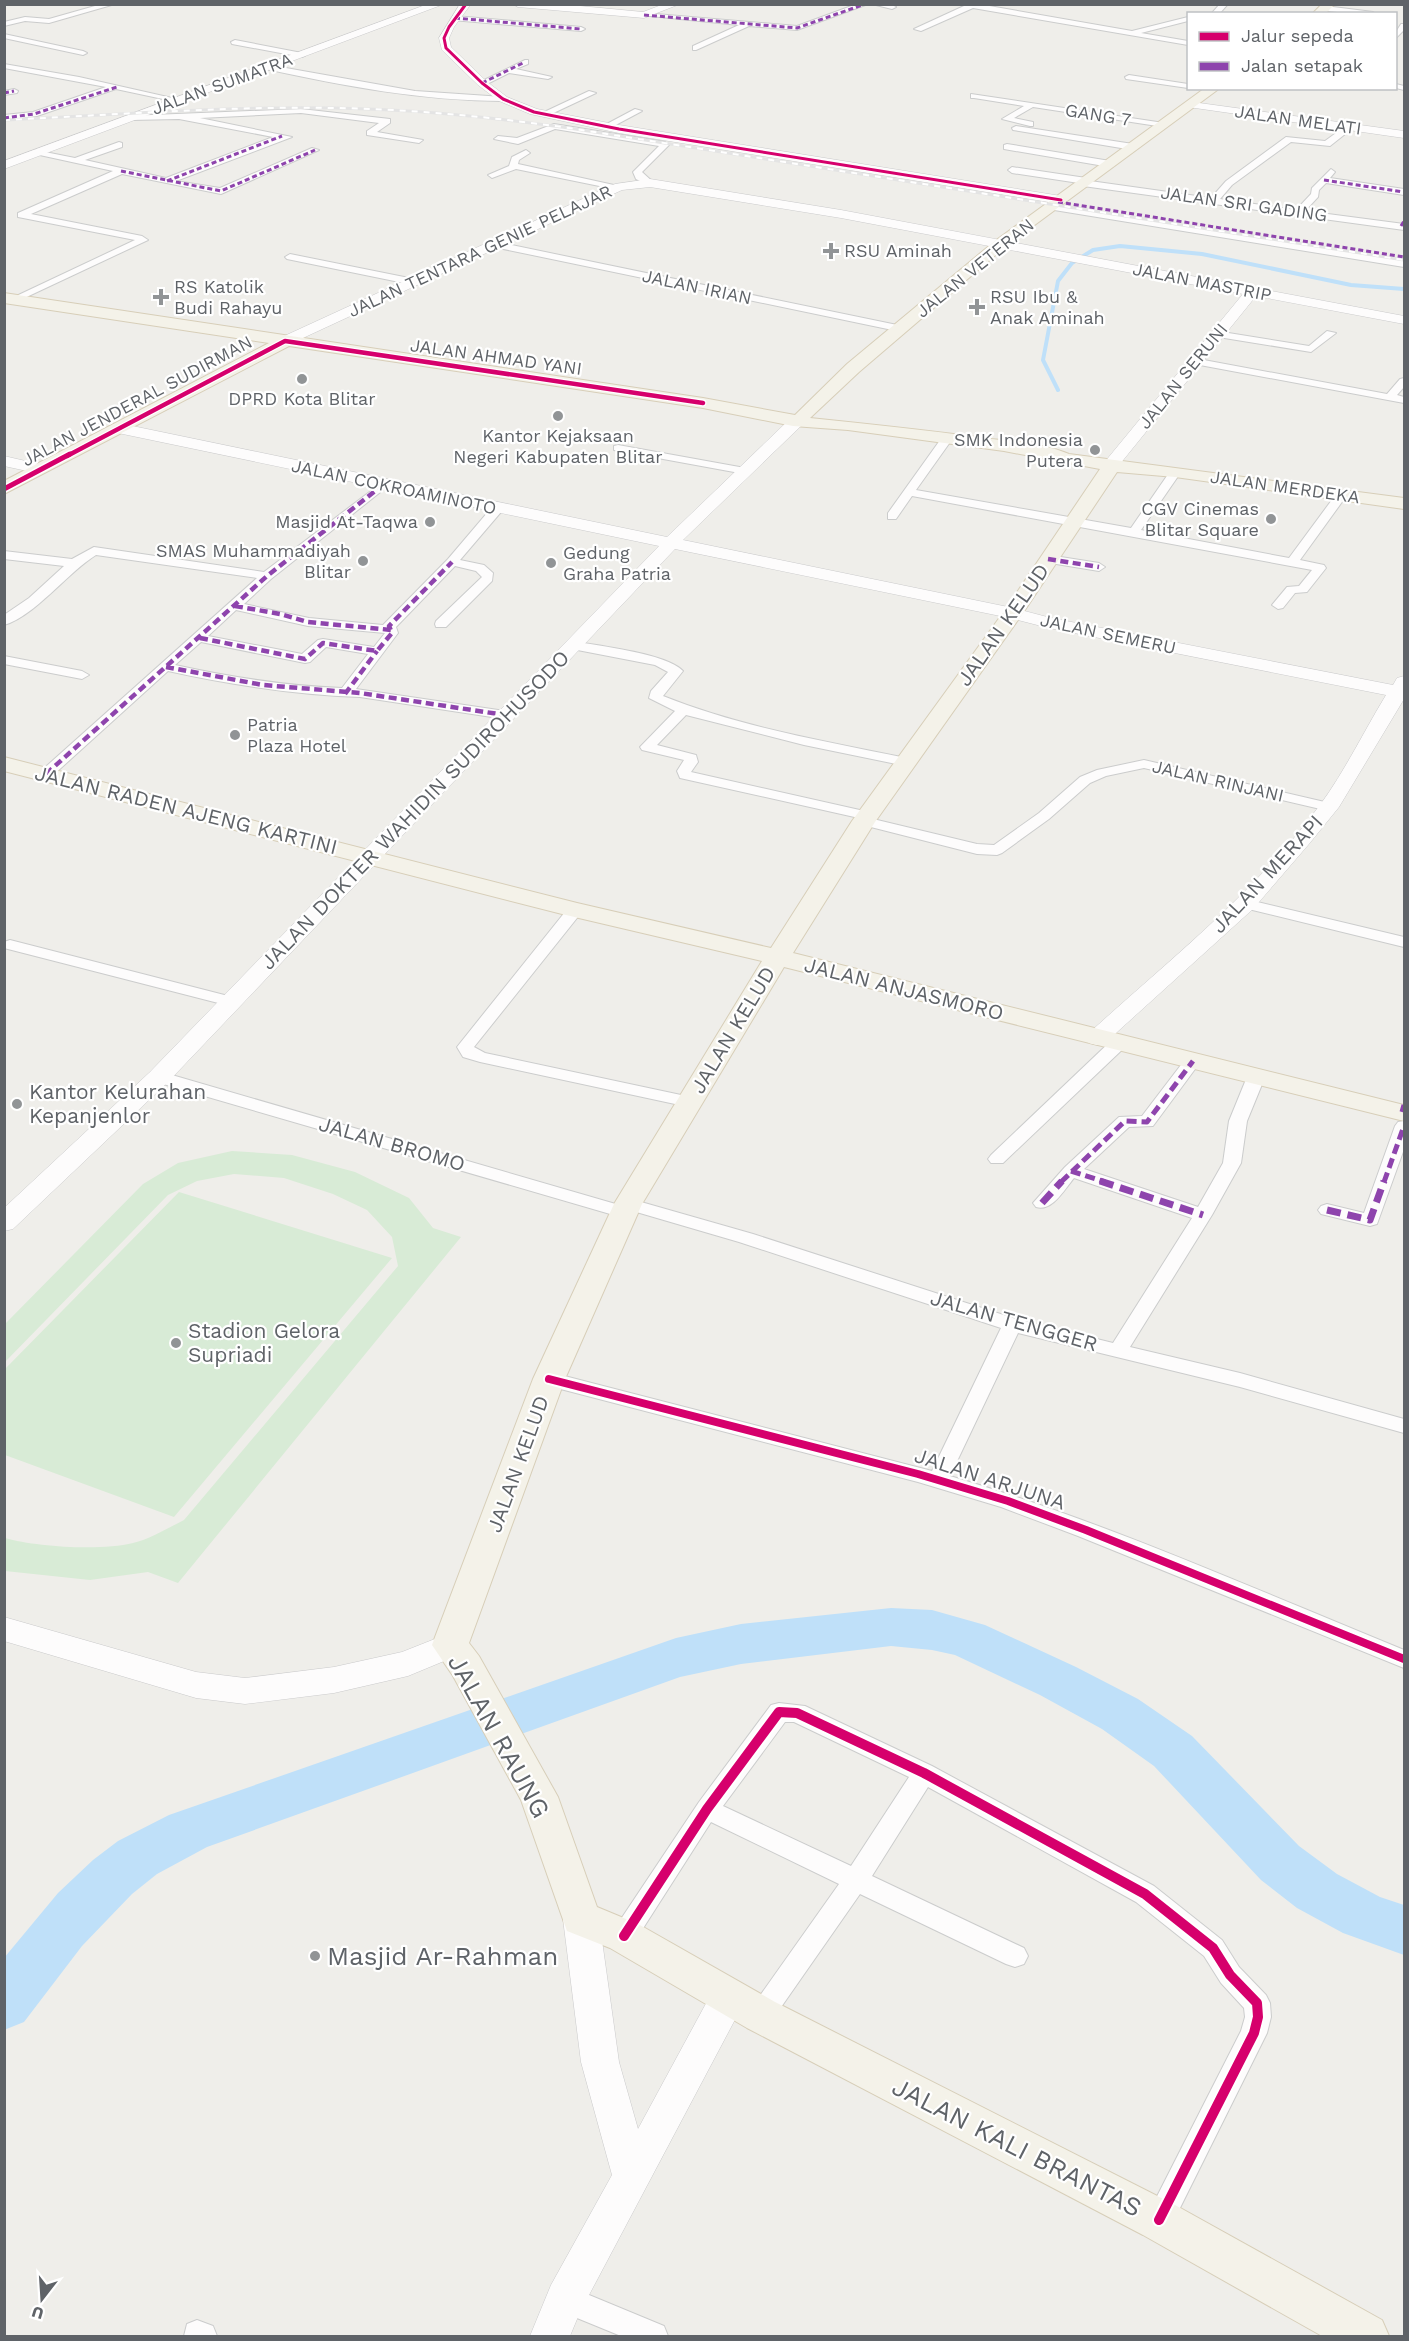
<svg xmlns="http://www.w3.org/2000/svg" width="1409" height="2341" font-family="'Work Sans',sans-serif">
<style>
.green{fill:#d8ebd6}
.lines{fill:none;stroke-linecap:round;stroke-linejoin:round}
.stream{stroke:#bfe0f9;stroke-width:4}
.river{fill:#bfe0f9;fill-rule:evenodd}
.street-casing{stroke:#cbcccc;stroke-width:2}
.secondary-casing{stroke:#cacacb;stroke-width:1}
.primary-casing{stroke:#d7ceb8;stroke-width:2}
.street{fill:#fdfcfc;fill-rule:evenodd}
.secondary{fill:#fdfcfc;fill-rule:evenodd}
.primary{fill:#f4f2e9;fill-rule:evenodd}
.rail-casing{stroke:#e4e4e4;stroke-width:3}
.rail{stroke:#fff;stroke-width:2;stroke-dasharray:6;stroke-linecap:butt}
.quiet-far3{stroke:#8e44ad;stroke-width:3;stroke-dasharray:5 3;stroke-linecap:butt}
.quiet-far2{stroke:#8e44ad;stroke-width:4.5;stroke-dasharray:8 4.5;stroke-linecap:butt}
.quiet-far1{stroke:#8e44ad;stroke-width:5;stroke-dasharray:10 5;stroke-linecap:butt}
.quiet{stroke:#8e44ad;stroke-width:7;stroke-dasharray:14 7;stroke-linecap:butt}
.cycleway-far4-casing{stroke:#fff;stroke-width:4.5}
.cycleway-far3-casing{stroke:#fff;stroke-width:7}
.cycleway-far2-casing{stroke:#fff;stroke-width:8}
.cycleway-far1-casing{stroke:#fff;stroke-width:12}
.cycleway-casing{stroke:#fff;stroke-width:14}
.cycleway-far4{stroke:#d6006c;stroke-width:3}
.cycleway-far3{stroke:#d6006c;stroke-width:4.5}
.cycleway-far2{stroke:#d6006c;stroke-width:5}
.cycleway-far1{stroke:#d6006c;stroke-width:8}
.cycleway{stroke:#d6006c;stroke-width:10}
.poi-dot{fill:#919496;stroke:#fff;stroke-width:2}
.labels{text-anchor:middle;stroke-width:4.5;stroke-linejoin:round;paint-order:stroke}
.far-street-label{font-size:18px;fill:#5f6368;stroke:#fff}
.far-poi-label{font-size:18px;fill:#5f6368;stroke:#fff;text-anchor:start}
.street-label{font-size:21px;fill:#5f6368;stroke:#fff}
.poi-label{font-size:21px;fill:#5f6368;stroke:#fff;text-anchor:start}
.near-street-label{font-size:26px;fill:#5f6368;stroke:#fff}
.near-poi-label{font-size:26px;fill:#5f6368;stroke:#fff;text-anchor:start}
</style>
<rect width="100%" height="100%" fill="#efeeea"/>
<path class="green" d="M232,1151L292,1155L355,1172L409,1198L433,1228L461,1237L178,1583L148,1572L90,1580L5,1571V1538C36,1547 101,1551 133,1543C150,1539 168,1528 184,1520L398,1266L392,1237L367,1210L333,1194L284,1178L234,1174L197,1181L168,1195L5,1362V1324L143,1184L178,1163Z
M179,1192L392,1258L174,1517L5,1455L4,1370Z"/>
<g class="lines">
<path class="stream" d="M1058,390L1043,360L1058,281L1072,263L1093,250L1120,246L1202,254L1351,285L1404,289"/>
<path class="river" d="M891,1608L932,1610L985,1625L1076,1667L1138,1699L1192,1736L1299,1846L1337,1874L1380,1897L1404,1905V1955L1343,1933L1297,1908L1261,1880L1154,1766L1102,1729L1040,1695L955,1655L932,1650L891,1646L741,1664L680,1677L207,1847L157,1874L132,1894L82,1946L24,2022L4,2030V1958L58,1893L93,1860L118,1841L169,1815L676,1638L741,1624Z"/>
<g class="street-casing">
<path id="street" d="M102,4H115L49,23L25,21L4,26V22L25,17L49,19Z
M857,4H868L797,30L749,26L696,50H693V46L739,25L640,15L644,13L797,26Z
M872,4H890L896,7L892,9Z
M960,4H978L1132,31L1188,17V21L1141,33L1188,41V45L973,8L921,31L914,29L964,6Z
M1220,4H1228L1219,14H1211Z
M1325,6L1373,12L1376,14H1352L1322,10Z
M455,16L581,27L585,29L581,31L452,20Z
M1401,24H1404V30L1396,38V32Z
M4,34L83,51L87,53L83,55L4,38Z
M235,40L302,53L306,55L302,57L232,44L231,42Z
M525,60H528V64L516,69L552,77L548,79L509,73L485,85L478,83Z
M4,64L79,77L181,100L177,102L116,89L37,116L4,120V115L33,112L106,87L4,68Z
M269,65L415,91L503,97L507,99L503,101C423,101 344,86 266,69V65Z
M1129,75L1188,84V88L1126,79L1125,77Z
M1396,84L1404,86V90L1396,88Z
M14,89L18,91L17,93L4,95V91Z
M589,91L596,93L547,116L540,114Z
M971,94L1164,123L1168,125L1164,127L1033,107L1014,118L1033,122V126H1030L1002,119L1024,106L974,98H971Z
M301,109L390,119V123L377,132L423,140L419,143L367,135V131L379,123L301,113L200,118L292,137L176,181L220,188L312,148L319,150L221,194L122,174L31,214L142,236L148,240L18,301L10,299L135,240L18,217V213L113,171L35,154V150L75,158L119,142L122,143V147L85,160L166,178L273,137L179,119L130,120L126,118L127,116Z
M635,109L642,111L610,128L603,126Z
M554,124L665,142L669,145L642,172L654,183L650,186L636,179L633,172L659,146L555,129L518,144L494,139L498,136L517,138Z
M1347,125L1354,127L1330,146L1291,142L1232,185L1220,199L1296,210L1311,194L1312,188L1331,169L1335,172L1330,178L1404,189V195L1326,183L1319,190L1318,197L1305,211L1404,224V230L1083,186L1079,183L1012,173L1008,170L1012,167L1086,178L1090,181L1211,198L1226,181L1286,137L1325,141Z
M1016,126L1133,144L1137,147L1133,150L1013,130L1012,128Z
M1007,144L1110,161L1114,164L1110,167L1004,149V145Z
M526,150L530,153L519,160L518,164L623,187L619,190L516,169L492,178L488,175L509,166L512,157Z
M1051,204L1404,261V267L1048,209V205Z
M492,241L902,326L907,329L902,332L489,246L487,244Z
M290,254L414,279L419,282L414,285L287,259L285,257Z
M1216,331L1309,346L1327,331L1336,333L1311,352L1212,336L1211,334Z
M1193,358L1387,394L1400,379L1404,378V387L1397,395L1404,397V403L1189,363L1188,361Z
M947,435L953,438L916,490L1131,528L1171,470L1175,469L1181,472L1141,530L1289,558L1337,493L1341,491L1347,495L1300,560L1324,565L1326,568L1307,592L1295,593L1283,608L1278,609L1272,605L1287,587L1299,586L1312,570L912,496L896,519H888V513L943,436Z
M618,445L745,468L751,471L745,474L614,450V446Z
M384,481L388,482V486L271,579L244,604L309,618L383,625L448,559L493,506H501V512L460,560L484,565L493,573L492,581L446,627H436L435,624L436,621L482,577L476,571L455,566L396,627L398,633L356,689L505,711L510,712L512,715L510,718L505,719L360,697C296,695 232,685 168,671L51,777H41L39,774L41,771L257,578L96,555C67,573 35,616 4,625V615L29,598L64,566L4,559V551L72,559L94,547L264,572ZM236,610L308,626L385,633L374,647L323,639L318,640L302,654L208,636ZM201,642L305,663L310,662L326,647L368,654L342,688C286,686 230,677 175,665Z
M1048,555L1099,563L1105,567L1099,571L1044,562L1042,559L1044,556Z
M572,641C598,646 666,653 683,671L663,696C740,727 824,741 906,758L913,762L906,766L804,745L686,715L657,745L696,755L698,762L691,772L873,813L875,816L873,819L977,844L994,845L1039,813L1080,777L1097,770L1144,760L1329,803L1336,807L1329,811L1144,768L1106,776L1090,783L1049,819L1002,853L997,855L977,854L859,824L857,821L859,818L680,778L677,771L684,760L642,750L640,747L675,711L649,698L651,691L668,672L655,665L567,648L565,645L567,642Z
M4,656L82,671L89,675L82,679L4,664Z
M1245,899L1404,937V947L1240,907L1237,904Z
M575,905L583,910L581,913L474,1047L485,1053L695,1098L698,1102L695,1106L689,1107L480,1062L463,1057L457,1047L569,907Z
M10,940L236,998L238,1001L230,1006L4,948V942Z
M1119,1038L1125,1039L1127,1043L1125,1047L1003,1163H991L988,1159L991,1155L1113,1039Z
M1193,1056L1199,1057L1201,1061L1153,1126L1129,1127L1084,1169L1198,1207L1223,1163L1229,1121L1247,1077L1250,1073H1262L1265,1077L1247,1121L1241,1163L1212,1215L1130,1347L1240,1373L1404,1419V1433L1240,1387L1018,1333L950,1476C1106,1522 1254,1589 1404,1650V1668L1078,1536L1001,1507L918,1482L549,1386L542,1384L539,1379L542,1374L549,1372L932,1471L1001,1328L739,1242L633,1211L631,1216H617L153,1081L150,1077L153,1073H165L619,1205L622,1200H634L753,1234L1016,1319L1113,1343L1192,1218L1074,1178C1064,1190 1052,1212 1036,1207L1033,1203L1065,1167L1119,1117L1142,1116L1187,1057Z
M1404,1121V1149L1377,1224L1370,1226L1321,1214L1318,1210L1321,1206L1327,1204L1364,1213L1395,1126L1398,1122Z
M779,1703L805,1706L932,1766L1154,1886L1222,1940L1239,1967L1266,1995L1270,2003L1271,2017L1267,2033L1169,2230L1159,2233L1149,2230L1145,2220L1241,2031L1245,2017L1244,2008L1221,1983L1204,1956L1136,1902L928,1787L872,1876L1024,1948L1028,1956L1024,1964L1015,1967L1006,1964L860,1894L770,2023L761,2027L752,2023L748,2015L752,2007L839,1884L711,1822L633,1944L624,1947L615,1944L611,1936L615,1928L699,1802L771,1705ZM785,1722H794L909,1777L851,1866L723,1806Z
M565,2285L664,2326L668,2336H621L555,2309L551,2299L555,2289Z
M197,2320L213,2326L217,2336H184L187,2324Z"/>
</g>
<g class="secondary-casing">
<path id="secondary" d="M428,4H444L4,169V161Z
M460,4H471L454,27L449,38L451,47L486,81L507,97L537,109L619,125L1061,196L1067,200L1061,204L619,133L530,114L499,101L478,85L442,50L439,38Z
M513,4H559L643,12L664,4H680L644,18L518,7Z
M1192,102L1404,131V138L1188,107L1186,105Z
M650,179L841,210L1404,316V324L1256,296L1120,464H1108L1106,461L1108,458L1243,294L841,218L650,187L622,190L290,344H280L278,341L280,338L615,184Z
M798,415L806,420L804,423L683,540L1013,608L1051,618L1393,685L1397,678L1404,676V699L1339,807L1309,844L1253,909L1105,1043L1097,1045L1089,1043L1085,1038L1089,1033C1168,961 1256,892 1320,805C1345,771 1364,731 1386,695L1049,628L1010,618L675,549L168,1082L13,1229L4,1231V1208L150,1072L659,546L118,433L110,428L112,425L118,423L667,537L792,417Z
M4,456L47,466L49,469L41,474L4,466Z
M4,1617L196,1672L245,1678L334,1667L402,1652L450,1633L461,1636L466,1645L461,1654L408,1676L334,1693L245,1704L196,1698L4,1641Z
M581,1904L594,1908L599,1919L619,2062L638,2129L716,1985L729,1981L742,1985L747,1997L580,2312L570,2336H530L551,2285L612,2175L581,2062L563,1919L568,1908Z"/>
</g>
<g class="primary-casing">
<path id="primary" d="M1322,4H1335L1325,14H1312Z
M1205,88H1220L1005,247L859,372L810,418C868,424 926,430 984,438C1011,442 1044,443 1069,454L1404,498V509L1175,477L1117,472L1023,613L875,822L793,953L1404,1105V1121L784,967L642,1204L565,1379L469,1643L479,1656L558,1797L597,1907L638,1924L775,2002L1175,2205L1382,2320L1389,2336H1322L1143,2235L747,2028L610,1948L567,1931L521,1800L453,1676L432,1645L533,1379L614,1204L762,961L566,915L4,771V757L577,903L771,948L852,821L1005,610L1100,469L1004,451L848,430L793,426L703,408L289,346L4,494V481L269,343L4,303V293L703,398L795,415L847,364L995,241Z"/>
</g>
<use href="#street" class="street"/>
<use href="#secondary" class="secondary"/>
<use href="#primary" class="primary"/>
<g class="rail-casing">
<path id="rail" d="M4,120C113,115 223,106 333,108C412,109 491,117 569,128L1404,260"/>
</g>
<use href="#rail" class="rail"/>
<path class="quiet-far3" d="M644,15L797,28L865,4
M455,18L581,29
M482,83L525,62
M4,93L14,91
M4,118L34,114L117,87
M121,171L221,191L315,150
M1324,180L1404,192
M167,181L282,136
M1058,202L1404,257
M1401,226L1404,221"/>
<path class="quiet-far2" d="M1048,559L1099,567
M235,606L280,614L308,622L392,630
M200,638L305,659L323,643L377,651L392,633L389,626L452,562
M166,667L263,685L360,693L505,715
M345,694L377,651
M46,774L267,576L384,484"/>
<path class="quiet-far1" d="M1402,1112L1404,1105
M1071,1171L1105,1182
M1061,1182L1125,1121L1147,1122L1193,1061
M1384,1182L1404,1126"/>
<path class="quiet" d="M1100,1181L1203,1215
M1042,1203L1062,1181
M1327,1210L1370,1220L1384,1181"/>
<g class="cycleway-far4-casing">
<path id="cycleway-far4" d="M466,4L449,27L444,38L446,48L482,83L503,99L534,112L619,129L1061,200"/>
</g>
<g class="cycleway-far3-casing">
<path id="cycleway-far3" d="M67,456L285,341L703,403"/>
</g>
<g class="cycleway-far2-casing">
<path id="cycleway-far2" d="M4,489L70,454"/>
</g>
<g class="cycleway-far1-casing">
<path id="cycleway-far1" d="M549,1379L918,1474L1008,1501L1086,1530L1404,1659"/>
</g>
<g class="cycleway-casing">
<path id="cycleway" d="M624,1936L707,1809L779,1712L797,1713L924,1773L1145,1894L1213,1948L1230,1975L1257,2003L1258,2017L1254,2033L1159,2220"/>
</g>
<use href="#cycleway-far4" class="cycleway-far4"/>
<use href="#cycleway-far3" class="cycleway-far3"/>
<use href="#cycleway-far2" class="cycleway-far2"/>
<use href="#cycleway-far1" class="cycleway-far1"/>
<use href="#cycleway" class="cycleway"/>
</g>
<g class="poi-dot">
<path d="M828 242h6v6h6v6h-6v6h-6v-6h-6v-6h6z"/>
<path d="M158 288h6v6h6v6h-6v6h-6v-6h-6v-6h6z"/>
<path d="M974 298h6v6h6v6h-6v6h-6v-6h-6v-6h6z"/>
<circle cx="302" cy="379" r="6"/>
<circle cx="558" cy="416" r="6"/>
<circle cx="1095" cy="450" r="6"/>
<circle cx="1271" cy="519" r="6"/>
<circle cx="430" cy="522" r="6"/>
<circle cx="363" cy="561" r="6"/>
<circle cx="551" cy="563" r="6"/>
<circle cx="235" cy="735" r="6"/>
<circle cx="17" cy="1104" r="6"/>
<circle cx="176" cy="1343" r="6"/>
<circle cx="315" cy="1956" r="6"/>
</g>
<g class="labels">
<g class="far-street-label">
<text transform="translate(222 84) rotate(-20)" y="6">JALAN SUMATRA</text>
<text transform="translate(1098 115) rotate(9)" y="6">GANG 7</text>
<text transform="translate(1298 120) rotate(8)" y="6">JALAN MELATI</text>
<text transform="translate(1244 204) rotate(8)" y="6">JALAN SRI GADING</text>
<text transform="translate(480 251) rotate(-25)" y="6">JALAN TENTARA GENIE PELAJAR</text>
<text transform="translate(975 268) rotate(-39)" y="6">JALAN VETERAN</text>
<text transform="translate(1202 282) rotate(11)" y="6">JALAN MASTRIP</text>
<text transform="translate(697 287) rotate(12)" y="6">JALAN IRIAN</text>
<text transform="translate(496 357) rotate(8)" y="6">JALAN AHMAD YANI</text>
<text transform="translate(1183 376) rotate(-51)" y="6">JALAN SERUNI</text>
<text transform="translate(137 401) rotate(-28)" y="6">JALAN JENDERAL SUDIRMAN</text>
<text transform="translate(394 487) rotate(12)" y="6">JALAN COKROAMINOTO</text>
<text transform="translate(1285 487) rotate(8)" y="6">JALAN MERDEKA</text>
<text transform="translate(1108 634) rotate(12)" y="6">JALAN SEMERU</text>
<text transform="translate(1218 781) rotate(13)" y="6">JALAN RINJANI</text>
</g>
<g class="far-poi-label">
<text x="844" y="257">RSU Aminah</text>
<text x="174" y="293">RS Katolik<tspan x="174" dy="21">Budi Rahayu</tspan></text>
<text x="990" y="303">RSU Ibu &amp;<tspan x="990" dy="21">Anak Aminah</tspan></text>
<text x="302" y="405" text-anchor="middle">DPRD Kota Blitar</text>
<text x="558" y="442" text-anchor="middle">Kantor Kejaksaan<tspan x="558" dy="21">Negeri Kabupaten Blitar</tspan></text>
<text x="1083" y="446" text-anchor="end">SMK Indonesia<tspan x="1083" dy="21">Putera</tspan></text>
<text x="1259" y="515" text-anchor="end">CGV Cinemas<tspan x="1259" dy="21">Blitar Square</tspan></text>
<text x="418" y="528" text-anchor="end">Masjid At-Taqwa</text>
<text x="351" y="557" text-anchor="end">SMAS Muhammadiyah<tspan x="351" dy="21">Blitar</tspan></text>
<text x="563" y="559">Gedung<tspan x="563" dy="21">Graha Patria</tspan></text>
<text x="247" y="731">Patria<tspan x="247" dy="21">Plaza Hotel</tspan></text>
</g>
<g class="street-label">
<text transform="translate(1003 625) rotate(-55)" y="7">JALAN KELUD</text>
<text transform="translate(186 810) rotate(14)" y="7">JALAN RADEN AJENG KARTINI</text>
<text transform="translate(415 810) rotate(-46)" y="7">JALAN DOKTER WAHIDIN SUDIROHUSODO</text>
<text transform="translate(1267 874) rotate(-47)" y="7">JALAN MERAPI</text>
<text transform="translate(904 989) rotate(14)" y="7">JALAN ANJASMORO</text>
<text transform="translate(733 1030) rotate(-59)" y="7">JALAN KELUD</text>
<text transform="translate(392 1144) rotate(16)" y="7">JALAN BROMO</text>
<text transform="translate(1014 1321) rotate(16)" y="7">JALAN TENGGER</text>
<text transform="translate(518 1464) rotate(-70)" y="7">JALAN KELUD</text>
<text transform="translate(990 1479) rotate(18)" y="7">JALAN ARJUNA</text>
</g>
<g class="poi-label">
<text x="29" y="1099">Kantor Kelurahan<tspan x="29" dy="24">Kepanjenlor</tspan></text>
<text x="188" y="1338">Stadion Gelora<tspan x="188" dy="24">Supriadi</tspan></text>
</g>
<g class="near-street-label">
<text transform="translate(499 1736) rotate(61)" y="9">JALAN RAUNG</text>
<text transform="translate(1017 2147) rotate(27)" y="9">JALAN KALI BRANTAS</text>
</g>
<g class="near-poi-label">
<text x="327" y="1965">Masjid Ar-Rahman</text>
</g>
</g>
<rect width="1409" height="2341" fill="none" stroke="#5f6368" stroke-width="12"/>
<rect x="1187" y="12" width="210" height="78" fill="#ffffff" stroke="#bfc1c3" stroke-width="1.5"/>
<rect x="1199" y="32" width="30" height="9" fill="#d6006c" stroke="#bfc1c3" stroke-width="1.5"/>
<text x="1241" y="42" font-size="18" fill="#5f6368">Jalur sepeda</text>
<rect x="1199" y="62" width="30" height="9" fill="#8e44ad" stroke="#bfc1c3" stroke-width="1.5"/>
<text x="1241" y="72" font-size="18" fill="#5f6368">Jalan setapak</text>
<g transform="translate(42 2299) rotate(197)" stroke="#ffffff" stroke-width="4.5" paint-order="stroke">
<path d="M0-4.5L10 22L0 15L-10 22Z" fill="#5f6368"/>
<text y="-9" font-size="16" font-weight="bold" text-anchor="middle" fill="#5f6368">U</text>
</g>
</svg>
